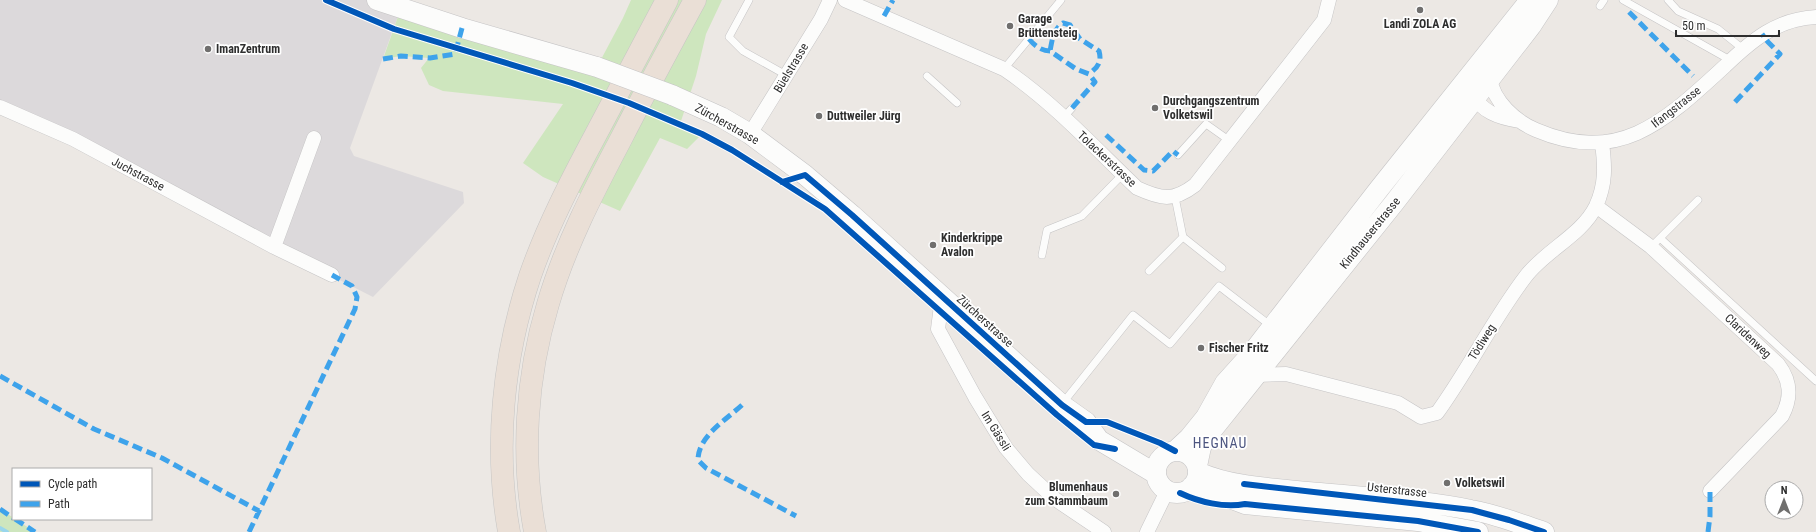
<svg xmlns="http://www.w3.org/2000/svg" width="1816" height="532" font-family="'Roboto Condensed',sans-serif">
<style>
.industrial{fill:#dcd9db}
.green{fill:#cee6be}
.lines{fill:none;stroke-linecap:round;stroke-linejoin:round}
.stream{stroke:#99d6ec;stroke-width:4}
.service-casing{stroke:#c5c4c5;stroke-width:8}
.minor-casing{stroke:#c5c4c5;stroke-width:15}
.secondary-casing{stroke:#c5c4c5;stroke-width:21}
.motorway-casing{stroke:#c6c5c4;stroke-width:23}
.service{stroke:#fcfcfb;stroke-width:7}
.minor{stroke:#fcfcfb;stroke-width:14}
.secondary{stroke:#fcfcfb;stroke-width:20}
.motorway{stroke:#eadfd6;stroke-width:22}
.secondary-bridge-casing{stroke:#c5c4c5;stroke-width:21;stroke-linecap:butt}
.secondary-bridge{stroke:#fcfcfb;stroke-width:20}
.quiet{stroke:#3ea3eb;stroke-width:5;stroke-dasharray:10 5;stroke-linecap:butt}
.cycleway-casing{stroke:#fff;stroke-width:8}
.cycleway{stroke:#0057b8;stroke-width:6}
.poi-dot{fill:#706f6e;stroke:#fff;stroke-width:1.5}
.labels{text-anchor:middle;stroke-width:3.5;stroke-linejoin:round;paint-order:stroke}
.poi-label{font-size:12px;font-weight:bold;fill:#2e2e2e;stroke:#fff;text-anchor:start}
.street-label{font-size:12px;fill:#2e2e2e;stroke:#fff}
.quarter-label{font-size:14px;letter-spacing:1px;fill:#4d5680;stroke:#fff}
</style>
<rect width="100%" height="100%" fill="#ece8e4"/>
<path class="industrial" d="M0,0H377L401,8L350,148L354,156L463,192L464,203L373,297L0,107Z"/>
<path class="green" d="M631,0H722L706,34L696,76L680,124L702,134L687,149L660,138L620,211L543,177L523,163L563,104L443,91L429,85L421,68L429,58L401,56L383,59L401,8L597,67L623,18Z
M0,509L35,532H0Z"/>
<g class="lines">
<path class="stream" d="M0,528L7,532"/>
<g class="service-casing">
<path id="service" d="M749,0L729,37L743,51L786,75
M1623,0L1730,60
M1668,0L1678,11L1718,29L1743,49
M1600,6L1604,0
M1004,69L1061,0
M927,76L957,103
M1063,118L1072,108
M1178,155L1206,124L1230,141
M1175,197L1183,237L1222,268
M1660,238L1816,381
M1651,247L1698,200
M1042,255L1047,230L1082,216L1123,174
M1149,271L1183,237
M1062,404L1133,315L1170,344L1219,286L1271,326"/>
</g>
<g class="minor-casing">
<path id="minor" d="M845,0L1004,69C1053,102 1094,147 1137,188C1161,199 1173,202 1195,185L1324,20L1329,0
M1490,78C1493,101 1515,121 1536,130C1620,166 1666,120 1725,66C1752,40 1777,19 1816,17
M1471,92C1481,112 1499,118 1520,121
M0,107L73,139L274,247L332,275
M750,134L821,19L830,0
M1596,206L1651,247L1778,364C1791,381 1792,397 1782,416L1710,491
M274,247L314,138
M942,298L938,329L975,397L1006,448L1028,474L1055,499L1104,532
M1255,375L1286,374L1398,403L1421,417L1437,413C1469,369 1493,319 1526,276C1546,250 1582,235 1596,206C1606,184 1605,166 1602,143
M1147,532L1167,491"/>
</g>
<g class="secondary-casing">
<path id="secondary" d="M377,0L462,28L597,67
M672,95L721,117L750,134L805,175L852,215L1062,405L1086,422L1099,440L1156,474
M1175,451L1189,438L1206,417L1225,383L1252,353L1379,189L1530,0
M1156 472a21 21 0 1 1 42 0a21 21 0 1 1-42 0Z
M1197,466L1201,447L1209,434L1394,203L1531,26L1548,0
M1198,472C1233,488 1282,489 1320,493C1370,498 1422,500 1471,510C1496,514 1520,524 1544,532
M1192,486L1219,494L1245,504L1418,521L1478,532"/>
</g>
<g class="motorway-casing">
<path id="motorway" d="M509,532C494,447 503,357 530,276C547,227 571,181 595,136C619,90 643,45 667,0
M535,532C521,457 526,377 548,304C565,246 593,192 621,139C645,92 670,46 695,0"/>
</g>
<use href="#service" class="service"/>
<use href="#minor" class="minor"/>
<use href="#secondary" class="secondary"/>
<use href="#motorway" class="motorway"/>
<g class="secondary-bridge-casing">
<path id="secondary-bridge" d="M597,67L672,95"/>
</g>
<use href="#secondary-bridge" class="secondary-bridge"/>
<path class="quiet" d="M1629,12L1693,76
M884,16L893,0
M1029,39C1034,45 1041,51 1050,51L1076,69L1089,74C1098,67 1102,62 1099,51L1080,39L1070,25L1063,23C1053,29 1052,41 1050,51
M383,59L401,56L430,58L455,54L462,28
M1735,102L1780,54L1768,42L1762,34
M1072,108L1095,82L1089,74
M1106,135L1144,170L1153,171L1173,151L1178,155
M0,376L94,429L162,458L259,511
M742,405C726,420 698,436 698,460L706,468L796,516
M0,509L13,518
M15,519L35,532
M249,532L355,309L357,297L352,286L332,275
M1708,532L1710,516V491"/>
<g class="cycleway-casing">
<path id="cycleway" d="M326,0L394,29L572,83L629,103L702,134L732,150L825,209L1057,415L1094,445L1115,449
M782,182L805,175L852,215L1062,405L1086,422H1107L1160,443L1175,451
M1244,484L1472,510L1509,520L1544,532
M1180,493C1199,502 1224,508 1245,504L1418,521L1478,532"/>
</g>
<use href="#cycleway" class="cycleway"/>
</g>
<g class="poi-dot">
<circle cx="1420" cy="10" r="4"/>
<circle cx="1010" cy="26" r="4"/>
<circle cx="208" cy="49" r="4"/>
<circle cx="1155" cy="108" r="4"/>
<circle cx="819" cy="116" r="4"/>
<circle cx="933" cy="245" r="4"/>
<circle cx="1201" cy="348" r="4"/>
<circle cx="1447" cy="483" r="4"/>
<circle cx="1116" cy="494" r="4"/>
</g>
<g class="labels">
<g class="poi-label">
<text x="1018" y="23">Garage<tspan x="1018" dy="14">Brüttensteig</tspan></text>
<text x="1420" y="28" text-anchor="middle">Landi ZOLA AG</text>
<text x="216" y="53">ImanZentrum</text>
<text x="1163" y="105">Durchgangszentrum<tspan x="1163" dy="14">Volketswil</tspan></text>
<text x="827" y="120">Duttweiler Jürg</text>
<text x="941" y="242">Kinderkrippe<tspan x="941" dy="14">Avalon</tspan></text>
<text x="1209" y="352">Fischer Fritz</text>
<text x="1455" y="487">Volketswil</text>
<text x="1108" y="491" text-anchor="end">Blumenhaus<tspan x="1108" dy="14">zum Stammbaum</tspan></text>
</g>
<g class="street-label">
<text transform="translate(791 68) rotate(-59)" y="4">Büelstrasse</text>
<text transform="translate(1676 107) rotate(-38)" y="4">Ifangstrasse</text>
<text transform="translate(727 124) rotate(29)" y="4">Zürcherstrasse</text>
<text transform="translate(1107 159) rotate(43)" y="4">Tolackerstrasse</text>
<text transform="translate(138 174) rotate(28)" y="4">Juchstrasse</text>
<text transform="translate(1370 233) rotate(-51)" y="4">Kindhauserstrasse</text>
<text transform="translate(985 321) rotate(42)" y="4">Zürcherstrasse</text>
<text transform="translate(1748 336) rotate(43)" y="4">Claridenweg</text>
<text transform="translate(1482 342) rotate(-58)" y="4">Tödiweg</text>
<text transform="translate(996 431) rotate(58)" y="4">Im Gässli</text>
<text transform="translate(1397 490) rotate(6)" y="4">Usterstrasse</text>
</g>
<g class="quarter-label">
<text x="1220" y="448">HEGNAU</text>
</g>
</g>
<rect x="12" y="468" width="140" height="52" fill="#ffffff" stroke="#ababab"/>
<rect x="20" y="481" width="20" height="6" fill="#0057b8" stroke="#ababab"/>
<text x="48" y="488" font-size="12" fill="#2e2e2e">Cycle path</text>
<rect x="20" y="501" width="20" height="6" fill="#3ea3eb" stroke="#ababab"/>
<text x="48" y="508" font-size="12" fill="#2e2e2e">Path</text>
<g transform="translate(1784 500)"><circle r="19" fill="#ffffff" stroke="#ababab"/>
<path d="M0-3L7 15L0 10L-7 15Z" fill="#706f6e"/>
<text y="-6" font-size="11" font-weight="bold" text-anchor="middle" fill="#2e2e2e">N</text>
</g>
<path d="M1676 30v6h103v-6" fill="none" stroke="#2e2e2e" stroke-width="2"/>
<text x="1682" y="30" font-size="12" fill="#2e2e2e" stroke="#ffffff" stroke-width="3" paint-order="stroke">50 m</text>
</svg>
